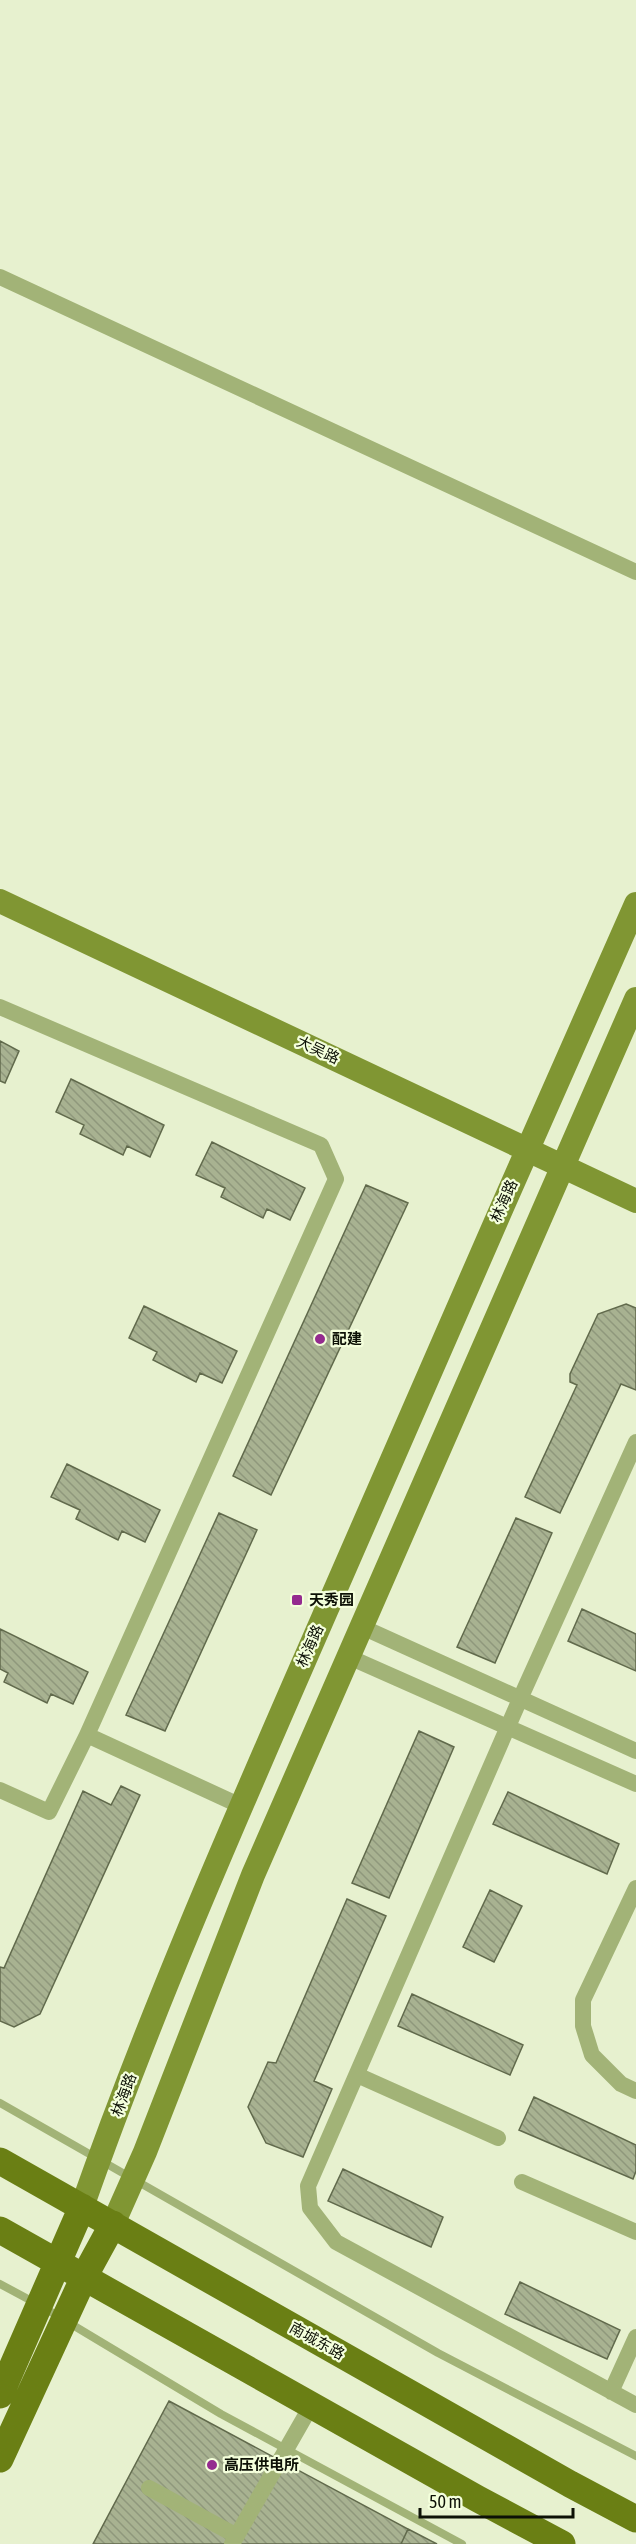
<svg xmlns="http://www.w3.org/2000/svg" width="636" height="2544" font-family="'Asap Condensed','Noto Sans SC',sans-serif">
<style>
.building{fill:url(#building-back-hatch);stroke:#616a4c;stroke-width:1.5}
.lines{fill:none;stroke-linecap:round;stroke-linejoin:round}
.lane{stroke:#a2b377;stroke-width:8}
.street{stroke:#a2b377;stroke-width:16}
.secondary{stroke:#809633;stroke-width:24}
.primary{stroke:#6a7f14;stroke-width:27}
.poi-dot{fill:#942b8f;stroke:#f4ffdc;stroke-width:2}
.labels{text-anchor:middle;stroke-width:4.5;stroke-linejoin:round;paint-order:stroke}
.street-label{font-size:15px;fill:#0d1106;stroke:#f4ffdc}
.poi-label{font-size:15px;font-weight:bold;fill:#0d1106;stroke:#f4ffdc;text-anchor:start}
</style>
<defs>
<pattern id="building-back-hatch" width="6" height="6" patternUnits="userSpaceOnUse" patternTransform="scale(1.5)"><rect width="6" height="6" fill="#a8b291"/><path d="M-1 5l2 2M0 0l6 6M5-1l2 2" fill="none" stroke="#8f987c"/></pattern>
</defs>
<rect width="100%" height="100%" fill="#e7f1cf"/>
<path class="building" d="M0,1041L19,1051L5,1083L0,1081Z
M71,1079L164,1125L150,1157L127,1146L123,1155L80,1134L84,1125L56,1112Z
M212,1142L305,1188L290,1220L267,1209L263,1218L221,1197L225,1188L196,1175Z
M366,1185L408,1203L271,1495L233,1476Z
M626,1304L636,1308V1390L621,1384L560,1513L525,1497L577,1385L570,1382V1374L598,1314Z
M144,1306L237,1351L222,1383L200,1373L196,1382L153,1360L157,1352L129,1338Z
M67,1464L160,1510L145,1542L122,1531L118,1540L76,1519L80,1510L51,1497Z
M219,1513L257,1530L165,1731L126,1715Z
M516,1518L552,1533L495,1663L457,1647Z
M582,1609L636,1634V1671L568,1641Z
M0,1629L88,1672L73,1704L51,1694L47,1703L4,1682L8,1673L0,1669Z
M419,1731L454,1747L389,1898L352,1883Z
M121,1786L140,1795L40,2014L14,2027L0,2021V1967L4,1968L83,1791L111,1805Z
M508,1792L619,1844L607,1874L493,1824Z
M490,1890L522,1906L494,1962L463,1947Z
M347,1899L386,1916L314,2081L332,2089L303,2157L266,2143L248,2107L268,2062L276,2063Z
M412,1994L523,2045L510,2075L398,2026Z
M534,2097L636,2145V2171L633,2179L519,2130Z
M343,2169L443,2217L431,2247L328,2201Z
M520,2282L620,2330L607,2359L505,2314Z
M169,2401L408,2529L401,2544H93Z
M408,2529L437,2544H401Z"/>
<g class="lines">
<path class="lane" d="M0,2103L438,2353L636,2456
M0,2284L41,2306L221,2414L462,2544"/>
<path class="street" d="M0,277L636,572
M0,1007L321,1145L336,1179L87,1735
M636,1442L520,1699L308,2186L310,2208L336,2242L636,2405
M362,1627L636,1751
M349,1657L636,1784
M0,1790L49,1812L87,1735L241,1806
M636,1888L583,2000V2026L592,2055L621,2084L636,2091
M357,2075L498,2138
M522,2182L636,2232
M611,2392L636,2337
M149,2488L237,2536
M232,2544L311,2406"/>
<path class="secondary" d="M0,901L636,1201
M82,2207C155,1999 245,1797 333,1595C433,1364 534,1134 636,904
M113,2224L145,2152L253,1875L636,999"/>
<path class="primary" d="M0,2161L570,2484L636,2519
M0,2230L478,2499L562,2544
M0,2395L82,2207
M0,2459L84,2277L113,2224"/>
</g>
<g class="poi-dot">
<circle cx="320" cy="1339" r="6"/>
<rect x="291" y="1594" width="12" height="12" rx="3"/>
<circle cx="212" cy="2465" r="6"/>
</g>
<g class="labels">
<g class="street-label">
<text transform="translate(318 1050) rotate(25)" y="5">大吴路</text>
<text transform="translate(504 1201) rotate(-66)" y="5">林海路</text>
<text transform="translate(310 1646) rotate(-66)" y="5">林海路</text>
<text transform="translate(124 2095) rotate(-70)" y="5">林海路</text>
<text transform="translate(317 2341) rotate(29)" y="5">南城东路</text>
</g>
<g class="poi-label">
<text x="332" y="1344">配建</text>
<text x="309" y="1605">天秀园</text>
<text x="224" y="2470">高压供电所</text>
</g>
</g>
<path d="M420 2508v9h153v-9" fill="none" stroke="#0d1106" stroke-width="3"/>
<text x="429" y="2508" font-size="18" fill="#0d1106" stroke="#f4ffdc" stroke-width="4.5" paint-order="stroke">50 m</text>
</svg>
